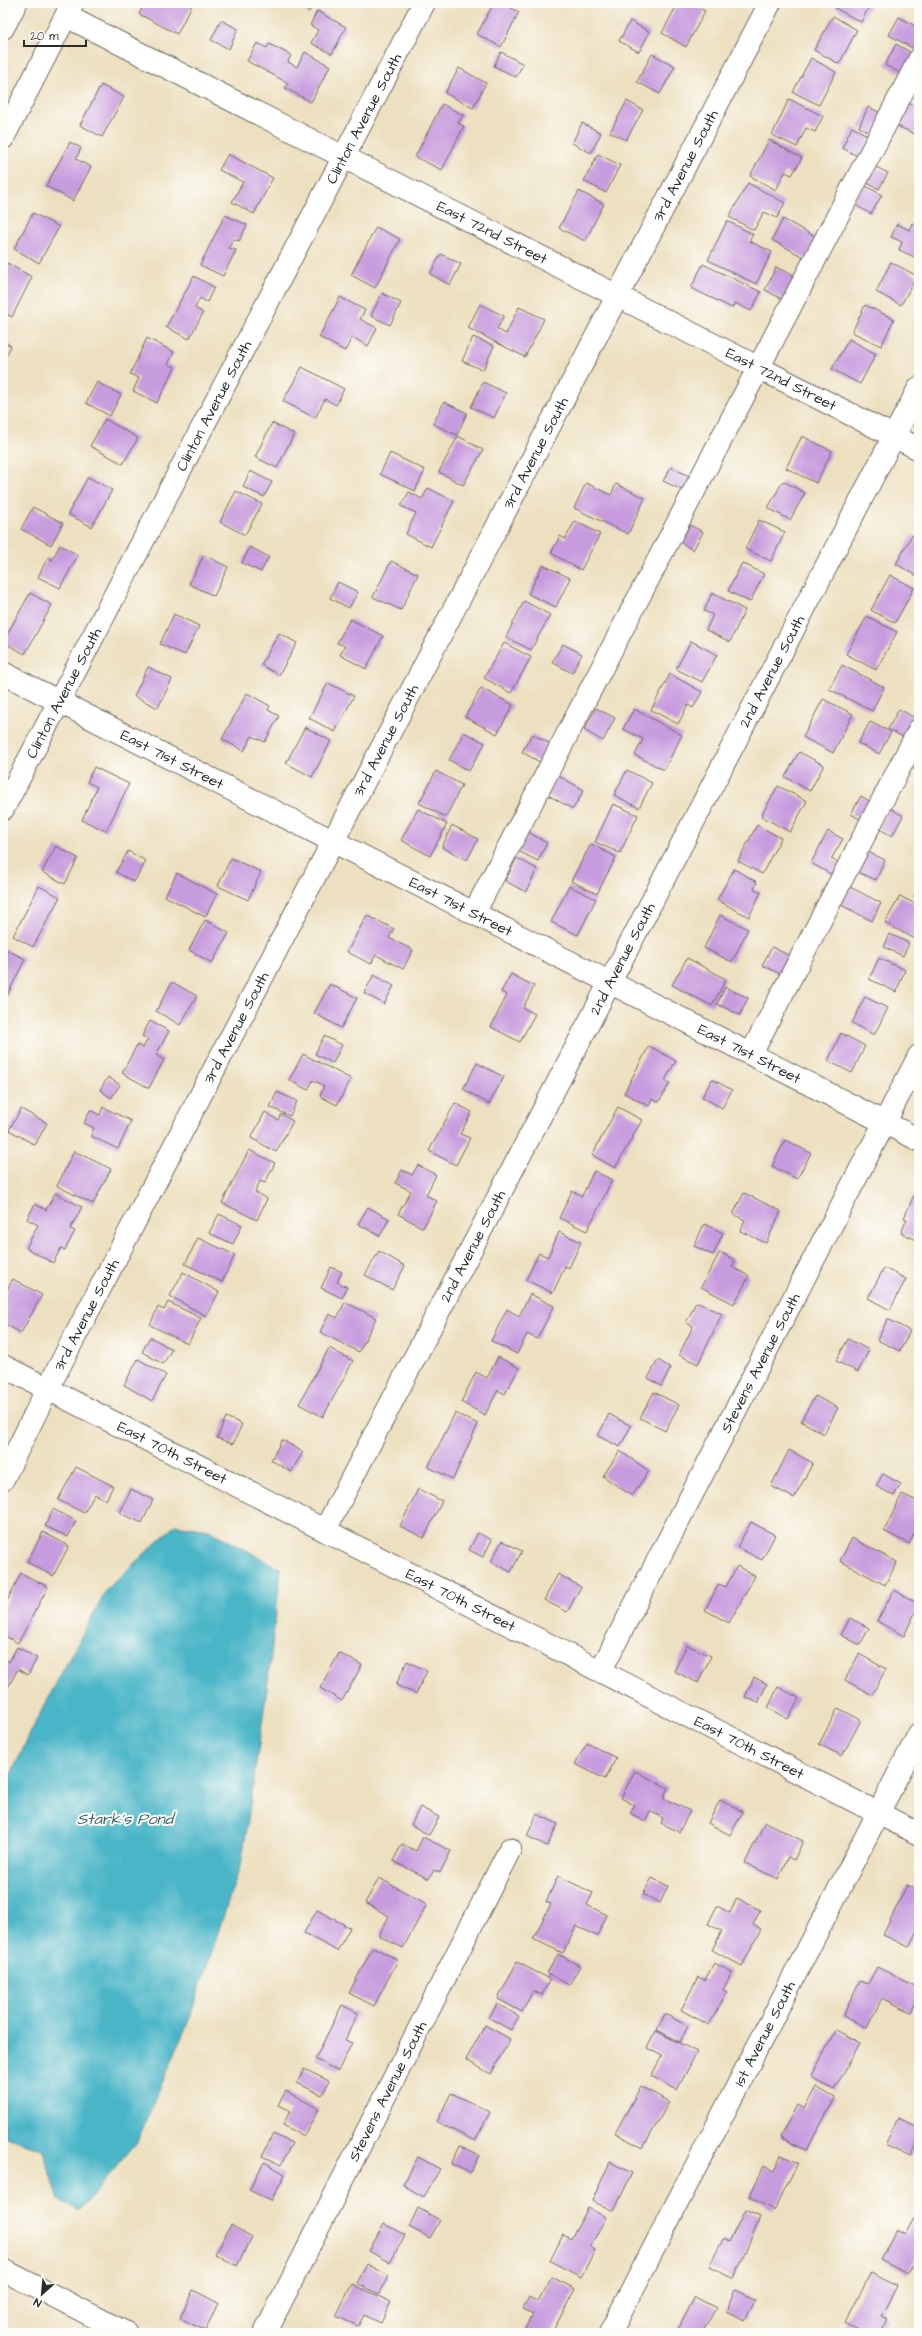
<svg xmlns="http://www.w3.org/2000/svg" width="922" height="2336" font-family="'Architects Daughter',sans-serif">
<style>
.water{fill:#4ab5c7;stroke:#3a7079}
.building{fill:#c79cde}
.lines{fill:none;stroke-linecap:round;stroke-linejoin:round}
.minor-casing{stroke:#6f6a5f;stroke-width:24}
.minor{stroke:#fff;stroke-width:22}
.labels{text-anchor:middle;stroke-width:4;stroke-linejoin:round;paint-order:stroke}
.street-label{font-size:15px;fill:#2b2b2b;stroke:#fdfcf7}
.water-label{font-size:16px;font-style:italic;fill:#376269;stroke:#fdfcf7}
</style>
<rect width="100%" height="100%" fill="#fdfcf7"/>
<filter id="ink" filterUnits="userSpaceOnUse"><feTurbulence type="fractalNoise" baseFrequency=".025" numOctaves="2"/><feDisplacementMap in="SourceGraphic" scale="8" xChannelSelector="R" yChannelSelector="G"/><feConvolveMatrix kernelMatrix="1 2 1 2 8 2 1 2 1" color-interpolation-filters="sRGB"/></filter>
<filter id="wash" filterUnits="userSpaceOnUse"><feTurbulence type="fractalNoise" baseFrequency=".012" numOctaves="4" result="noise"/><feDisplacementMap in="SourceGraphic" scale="16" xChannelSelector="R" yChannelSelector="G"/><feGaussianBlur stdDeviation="0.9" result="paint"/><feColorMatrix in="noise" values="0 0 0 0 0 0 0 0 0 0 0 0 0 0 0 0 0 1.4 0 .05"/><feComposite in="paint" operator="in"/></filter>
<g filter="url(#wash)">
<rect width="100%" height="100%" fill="#ede0c0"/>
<path class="water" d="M175,1525L209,1530L281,1569L267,1689L242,1860L189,2020L137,2142L79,2211L59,2199L42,2149L3,2136V1791L38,1717L106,1590Z"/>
<g id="blocks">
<path class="building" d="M145,3H188L192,5L177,34L139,14Z
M291,3H314L309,12Z
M494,3H502L519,12L501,47L477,34Z
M678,3H690L705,11L686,47L662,33Z
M838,3H871L861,22L835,8Z
M317,11L346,27L332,54L311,43L318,30L310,25Z
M833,16L857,30L839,64L814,50Z
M899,17L919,28V44L916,50L889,35Z
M221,20L238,29L229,49L211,40Z
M630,21L650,32L639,52L619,41Z
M257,43L267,48L269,44L291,55L288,62L297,67L305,52L330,66L311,102L285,88L288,83L247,61Z
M896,44L915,55L904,75L885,65Z
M501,52L523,64L516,77L494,66Z
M652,54L675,66L660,94L637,82Z
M811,58L836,72L819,105L793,92Z
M459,68L486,83L473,108L445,93Z
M101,85L124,97L102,137L80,125Z
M789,99L823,116L815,132L806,128L797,147L772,135Z
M627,101L643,110L626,140L610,132Z
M906,102L919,108V126L915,134L895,125Z
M442,104L463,115L458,123L464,126L442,170L415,157Z
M868,107L883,114L873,134L859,127Z
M582,123L601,133L591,153L572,143Z
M852,127L871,137L861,158L842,148Z
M769,140L802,158L792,175L785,172L776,190L750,176Z
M70,142L81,148L76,159L91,167L73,201L46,186Z
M228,154L273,178L254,214L232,202L243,182L219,170Z
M598,154L620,165L606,193L584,181Z
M874,166L888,173L879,189L865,182Z
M748,183L785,203L777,218L764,212L754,230L729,217Z
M862,184L882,195L871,214L852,203Z
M579,191L604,204L585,241L559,228Z
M33,213L59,227L39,263L14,249Z
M225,215L247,225L239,241L233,239L229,248L236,250L223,276L200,265Z
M783,219L818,238L807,259L772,240Z
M727,221L753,234L749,241L772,252L756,284L708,260Z
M912,223L919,227V259L899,250L902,242L891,237L897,224L909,230Z
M376,227L400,239L375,288L351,275Z
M441,254L461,264L450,285L430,274Z
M891,262L917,276L901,305L876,292Z
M7,263L32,277L12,317L6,314L3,319V270Z
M703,264L761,292L751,311L735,303L732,308L691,288Z
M776,267L798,278L786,301L765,290Z
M194,276L214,287L207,302L200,298L195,308L203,313L189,339L166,327Z
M382,293L401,303L390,325L371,316Z
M340,297L365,310L360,319L377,328L368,346L352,337L345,351L319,337Z
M480,304L504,316L497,329L506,334L519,307L544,319L525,357L468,328Z
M865,305L894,319L881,346L852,332Z
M473,337L494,346L483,370L462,361Z
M147,338L174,352L168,364L175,367L157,403L133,391L139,378L130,374Z
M849,339L876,354L860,384L832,369Z
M3,341L11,346L3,362Z
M302,367L344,389L336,405L325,399L315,418L283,401Z
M97,382L121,395L110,416L86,403Z
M483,382L506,393L494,418L471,407Z
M444,402L467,413L457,435L433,424Z
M105,419L138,438L123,464L90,446Z
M272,423L294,434L277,468L255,457Z
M458,436L483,450L463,485L439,472Z
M802,436L832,451L816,483L786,468Z
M390,453L425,470L415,491L380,474Z
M671,467L693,478L686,492L663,481Z
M250,471L272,482L264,497L243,487Z
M88,477L112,490L92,527L68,514Z
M783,481L805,493L790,520L768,508Z
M586,483L611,495L616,484L645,498L628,534L574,508Z
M428,488L454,501L431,547L406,534L416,513L401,506L409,492L422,499Z
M236,491L262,504L245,535L220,522Z
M33,507L63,523L51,545L21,529Z
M759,520L785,532L771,561L745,549Z
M575,521L600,534L581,570L551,553L560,536L565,539Z
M690,525L703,532L693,550L680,542Z
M912,535L919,539V577L896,564Z
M60,545L78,555L60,588L38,577L48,557L52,560Z
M250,547L269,557L261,572L242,563Z
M204,555L228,567L214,596L189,584Z
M391,561L418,574L401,610L373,597Z
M742,563L764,574L750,602L728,591Z
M543,565L570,578L556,607L528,594Z
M890,575L914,588L895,623L871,610Z
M338,582L358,592L349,608L330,598Z
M30,593L52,605L25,654L3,642Z
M712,593L745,610L730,642L706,630L713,615L704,611Z
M524,601L550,615L531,650L506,637Z
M174,614L199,626L185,655L160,644Z
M867,616L897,632L876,670L846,654Z
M350,619L383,636L366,669L340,655L345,646L337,643Z
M279,633L297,643L279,675L261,665Z
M691,641L717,655L702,682L676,669Z
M504,643L531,657L511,693L484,678Z
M563,644L582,654L572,673L552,662Z
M842,665L884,687L872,711L829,689Z
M148,667L172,679L158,708L134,696Z
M670,674L702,692L693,708L688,705L678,724L651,710Z
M328,683L354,696L335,732L309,718Z
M481,688L513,705L497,734L465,717Z
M247,693L270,706L268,710L279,716L265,742L252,736L244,751L222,739Z
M823,699L853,714L833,753L803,737Z
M596,708L615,718L603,741L584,730Z
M634,709L682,735L664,770L635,755L643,739L623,729Z
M899,709L917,719L907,739L888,729Z
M870,722L891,732L879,754L858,743Z
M305,727L331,741L312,777L286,763Z
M464,732L485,743L469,771L449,760Z
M532,734L555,746L545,765L522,752Z
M919,746V772L908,766Z
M799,752L824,765L810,791L785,777Z
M94,767L129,784L106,831L82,820L97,787L87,782Z
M627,770L652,783L639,808L614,795Z
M436,771L462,785L446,817L419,803Z
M557,775L584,790L573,809L546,794Z
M778,786L807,801L790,832L761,816Z
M861,796L873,803L863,821L851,814Z
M613,804L638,815L620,853L595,842Z
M890,808L903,816L892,836L878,828Z
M418,809L447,824L430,856L401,840Z
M452,825L478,839L467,860L442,847Z
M757,825L781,838L762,874L738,861Z
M828,831L843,839L831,859L841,864L834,876L811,863Z
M528,832L547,843L538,861L518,851Z
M591,844L616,857L597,894L571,881Z
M56,846L78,858L65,884L42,872Z
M864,850L885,860L876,880L855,871Z
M128,851L146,861L134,882L116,872Z
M231,858L261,872L248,900L218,886Z
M517,858L537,869L526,892L505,881Z
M734,869L757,882L754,889L761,892L749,917L717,900Z
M177,873L217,894L205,917L165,896Z
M39,886L60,897L33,947L13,936Z
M569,886L596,899L578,935L551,922Z
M848,886L881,903L872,921L839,904Z
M919,887V899L914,896Z
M900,896L919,906V941L885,923Z
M367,915L394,929L389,938L413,950L403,969L376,955L371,964L347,952Z
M720,915L748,929L732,962L704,948Z
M205,920L229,933L212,963L189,950Z
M890,934L909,943L903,956L884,947Z
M772,947L792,957L782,975L762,965Z
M3,948L25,959L3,1004Z
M687,958L726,979L712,1006L672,985Z
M879,958L905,970L896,992L869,979Z
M511,974L534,986L523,1008L535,1014L520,1042L491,1027L507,995L501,992Z
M374,975L394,986L384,1004L364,993Z
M172,982L197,996L180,1025L156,1011Z
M330,984L357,998L341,1028L314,1013Z
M725,987L748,998L740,1015L717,1004Z
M865,997L888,1008L874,1035L852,1023Z
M150,1021L169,1031L156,1055L164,1060L149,1088L122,1073L137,1045L143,1048L148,1039L142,1036Z
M841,1033L865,1046L852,1073L828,1061Z
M324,1036L342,1045L333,1063L315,1054Z
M649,1046L676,1061L665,1080L670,1083L659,1102L652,1099L649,1106L624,1093Z
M303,1054L351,1079L337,1105L320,1096L324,1086L313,1080L308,1090L289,1080Z
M477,1063L504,1077L489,1104L463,1089Z
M108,1077L120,1085L111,1098L100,1090Z
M712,1079L732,1090L722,1108L702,1097Z
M277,1092L297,1101L290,1116L270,1107Z
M455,1103L472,1112L460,1134L470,1138L456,1165L429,1151Z
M103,1107L131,1121L118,1149L91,1136L94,1128L84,1123L90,1110L100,1115Z
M618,1107L642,1120L615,1168L592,1155Z
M21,1109L47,1123L35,1145L9,1130Z
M265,1112L278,1120L281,1114L293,1121L276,1152L251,1138Z
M785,1140L811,1153L797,1179L772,1166Z
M249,1150L275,1163L265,1183L260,1181L255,1192L267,1199L257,1220L222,1203Z
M74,1151L111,1169L93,1204L57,1186Z
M418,1165L436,1175L426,1195L437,1201L423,1228L398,1214L411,1191L395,1183L402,1170L412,1175Z
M594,1171L612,1180L587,1231L559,1218L572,1191L582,1196Z
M55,1193L82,1207L70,1229L75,1231L65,1250L61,1248L53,1263L26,1248L38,1225L27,1219L35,1204L46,1210Z
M744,1193L781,1211L766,1243L740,1231L745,1220L733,1214Z
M914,1195L919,1197V1241L901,1233L907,1219L904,1218Z
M368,1207L389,1219L380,1236L358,1224Z
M219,1214L242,1225L233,1244L209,1233Z
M704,1224L723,1233L713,1255L694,1246Z
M559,1232L581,1242L569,1268L565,1266L553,1293L526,1280L539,1253L548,1257Z
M198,1238L235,1255L222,1282L185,1264Z
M379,1251L405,1266L392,1290L365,1275Z
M720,1252L735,1260L732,1267L749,1276L734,1304L701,1287Z
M331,1267L342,1272L337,1282L347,1287L342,1298L321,1288Z
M884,1268L906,1279L890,1310L868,1298Z
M183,1272L219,1292L206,1316L170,1296Z
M13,1279L42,1295L21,1333L3,1323V1297Z
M530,1294L554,1306L537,1339L527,1334L517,1354L491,1341L507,1309L519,1316Z
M168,1302L201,1318L188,1344L150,1325L158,1307L164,1310Z
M345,1302L376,1318L359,1352L320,1332L329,1314L337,1318Z
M696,1302L722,1314L698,1364L679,1355L693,1326L686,1323Z
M888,1319L910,1331L900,1351L877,1340Z
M150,1337L172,1349L163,1364L142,1352Z
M848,1339L869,1350L858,1372L836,1361Z
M329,1348L353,1361L323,1417L299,1404Z
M498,1357L519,1368L505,1394L498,1390L485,1415L461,1402L476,1372L487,1378Z
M138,1359L166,1375L152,1401L124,1385Z
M658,1360L671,1368L661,1386L648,1378Z
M654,1392L679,1405L665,1431L640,1418Z
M815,1396L838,1408L824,1434L801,1421Z
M455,1413L478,1424L453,1479L428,1467Z
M609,1414L631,1426L620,1447L598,1436Z
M226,1417L242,1424L233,1444L217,1438Z
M282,1440L303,1452L291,1472L271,1460Z
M789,1450L813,1463L794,1498L771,1486Z
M620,1451L649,1471L632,1496L603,1476Z
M76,1467L113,1486L106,1500L95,1494L84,1513L58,1500Z
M883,1474L901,1484L894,1496L876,1486Z
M131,1489L153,1500L142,1523L120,1513Z
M418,1489L442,1501L424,1538L400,1526Z
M902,1494L919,1502V1524L909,1544L884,1531Z
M53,1509L76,1521L68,1537L45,1526Z
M751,1522L775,1535L762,1560L737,1547Z
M43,1532L69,1546L53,1576L27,1562Z
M478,1533L492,1540L483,1557L469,1550Z
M852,1538L897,1562L885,1585L840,1561Z
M502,1541L522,1551L511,1572L491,1562Z
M737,1566L755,1576L729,1623L705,1610L719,1584L726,1587Z
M21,1573L48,1587L18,1643L3,1635V1609Z
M558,1574L581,1587L567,1612L544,1600Z
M894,1590L919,1604L904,1636L877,1621Z
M850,1618L869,1628L860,1645L841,1635Z
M687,1645L711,1656L698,1683L674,1671Z
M17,1647L37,1658L28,1675L18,1669L6,1691L3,1690V1658L9,1662Z
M339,1653L362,1665L342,1701L320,1688Z
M859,1654L886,1669L872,1695L845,1680Z
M407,1661L427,1671L416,1694L396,1685Z
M754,1677L767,1684L758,1703L745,1697Z
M778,1687L799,1698L788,1719L768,1708Z
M838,1708L861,1720L842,1756L819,1744Z
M587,1743L616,1758L605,1779L575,1764Z
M635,1771L668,1788L663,1798L690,1811L679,1832L661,1823L663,1818L650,1811L645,1821L630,1813L634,1805L621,1798Z
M720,1800L743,1812L730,1835L708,1823Z
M420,1807L439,1817L429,1835L411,1825Z
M537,1814L558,1824L547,1846L527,1836Z
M765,1822L803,1841L794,1860L788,1857L778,1879L745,1863Z
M423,1837L451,1851L440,1873L434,1870L429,1879L393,1861L402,1844L416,1851Z
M558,1876L593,1893L587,1905L607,1915L597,1936L576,1926L563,1953L533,1939L551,1904L546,1902Z
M379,1878L427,1904L403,1948L379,1936L389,1916L365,1903Z
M652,1878L668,1886L660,1903L643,1894Z
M907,1885L919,1890V1926L909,1947L883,1935Z
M737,1898L760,1910L753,1925L761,1929L742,1966L712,1950L722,1931L708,1924L717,1906L730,1913Z
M317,1910L350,1928L337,1951L304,1933Z
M373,1947L398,1960L374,2006L349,1993Z
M558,1954L580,1966L569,1985L547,1973Z
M517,1962L550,1979L542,1995L533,1991L522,2012L498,1999Z
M714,1963L732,1972L723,1990L727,1992L709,2025L681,2010L698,1977L705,1980Z
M877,1967L919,1988V1997L911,2012L882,1998L867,2028L843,2016L860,1981L868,1984Z
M497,2004L519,2016L511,2030L489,2018Z
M342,2005L358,2013L345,2040L352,2043L338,2071L315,2059Z
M665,2014L688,2026L680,2042L657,2030Z
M485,2025L510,2039L491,2074L466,2060Z
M836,2030L860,2043L834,2090L811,2077Z
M656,2031L697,2052L677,2090L651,2076L662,2056L647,2048Z
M304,2069L329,2081L322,2095L297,2083Z
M641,2086L669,2102L643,2148L615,2133Z
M816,2087L835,2098L806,2151L780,2137L797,2105L804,2109Z
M286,2091L319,2109L304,2136L283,2125L290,2111L278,2105Z
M451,2093L490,2112L475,2141L437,2122Z
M898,2118L919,2127V2138L910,2157L885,2145Z
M273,2134L292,2143L281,2165L262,2156Z
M460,2145L479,2155L470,2173L451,2164Z
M781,2155L798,2163L774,2210L749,2197L764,2166L774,2171Z
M418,2157L440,2169L424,2197L403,2185Z
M264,2162L285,2174L271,2201L249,2190Z
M610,2162L632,2173L614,2211L592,2201Z
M418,2208L440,2220L430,2238L409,2227Z
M588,2208L606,2217L590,2247L595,2250L581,2277L550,2261L563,2235L571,2239Z
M745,2210L760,2217L734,2279L709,2267L723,2239L729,2242Z
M914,2218L919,2221V2253L908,2274L880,2260L896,2230L905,2235Z
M384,2224L405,2235L390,2263L369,2251Z
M231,2225L252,2237L237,2266L215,2254Z
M367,2264L389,2276L378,2294L357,2283Z
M871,2273L897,2286L881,2316L888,2319L881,2333H864L845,2323Z
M552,2277L575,2289L552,2333H529L524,2330L533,2314L523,2309L529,2297L538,2302Z
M352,2284L391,2302L381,2323L364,2315L358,2326L336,2316Z
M193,2290L218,2303L205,2331L180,2318Z
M735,2290L755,2300L745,2320L726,2311Z
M695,2297L716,2308L702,2333H675Z"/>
</g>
</g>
<g filter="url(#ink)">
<use href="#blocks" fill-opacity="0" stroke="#6f6a5f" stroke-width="1"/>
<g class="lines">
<g class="minor-casing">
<g id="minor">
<path id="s1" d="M66,16L919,449"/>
<path d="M3,28L16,3"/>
<path d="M3,138L72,4"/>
<path id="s2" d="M3,673L919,1140"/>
<path id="s3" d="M3,809L424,3"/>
<path d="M474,913L919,60"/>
<path d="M751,1054L919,730"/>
<path id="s4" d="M3,1366L919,1834"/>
<path id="s5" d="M3,1479L48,1388L770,3"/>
<path id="s6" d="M325,1530L919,388"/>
<path id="s7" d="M601,1670L919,1056"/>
<path d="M3,2270L126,2333"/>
<path id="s8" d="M265,2333L510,1849"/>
<path id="s9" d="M610,2333L919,1734"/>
</g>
</g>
<use href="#minor" class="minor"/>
</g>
</g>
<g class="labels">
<g class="street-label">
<text dy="5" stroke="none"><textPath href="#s3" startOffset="779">Clinton Avenue South</textPath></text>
<text dy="5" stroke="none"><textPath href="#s5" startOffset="1480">3rd Avenue South</textPath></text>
<text dy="5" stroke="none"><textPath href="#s1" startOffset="478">East 72nd Street</textPath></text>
<text dy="5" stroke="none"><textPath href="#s1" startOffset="802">East 72nd Street</textPath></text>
<text dy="5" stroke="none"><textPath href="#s3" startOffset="455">Clinton Avenue South</textPath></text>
<text dy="5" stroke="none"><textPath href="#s5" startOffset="1156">3rd Avenue South</textPath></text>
<text dy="5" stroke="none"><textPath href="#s6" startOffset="968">2nd Avenue South</textPath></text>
<text dy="5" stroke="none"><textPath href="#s3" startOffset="131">Clinton Avenue South</textPath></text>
<text dy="5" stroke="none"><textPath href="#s5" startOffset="832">3rd Avenue South</textPath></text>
<text dy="5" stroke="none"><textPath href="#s2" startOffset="190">East 71st Street</textPath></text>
<text dy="5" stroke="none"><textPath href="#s2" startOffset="514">East 71st Street</textPath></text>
<text dy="5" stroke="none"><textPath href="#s6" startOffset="644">2nd Avenue South</textPath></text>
<text dy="5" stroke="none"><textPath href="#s5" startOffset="508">3rd Avenue South</textPath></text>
<text dy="5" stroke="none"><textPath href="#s2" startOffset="838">East 71st Street</textPath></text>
<text dy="5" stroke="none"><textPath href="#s6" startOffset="320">2nd Avenue South</textPath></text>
<text dy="5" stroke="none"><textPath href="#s5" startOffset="184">3rd Avenue South</textPath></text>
<text dy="5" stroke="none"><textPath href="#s7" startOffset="346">Stevens Avenue South</textPath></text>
<text dy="5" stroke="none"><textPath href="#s4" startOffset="190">East 70th Street</textPath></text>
<text dy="5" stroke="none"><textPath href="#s4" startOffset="514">East 70th Street</textPath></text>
<text dy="5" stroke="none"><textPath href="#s4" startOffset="838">East 70th Street</textPath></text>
<text dy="5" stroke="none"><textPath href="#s9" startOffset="337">1st Avenue South</textPath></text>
<text dy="5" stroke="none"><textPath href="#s8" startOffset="271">Stevens Avenue South</textPath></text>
</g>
<g class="water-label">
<text x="125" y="1824">Stark's Pond</text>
</g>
</g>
<rect width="922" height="2336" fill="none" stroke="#fdfcf7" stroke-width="16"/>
<g transform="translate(42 2294) rotate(207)" stroke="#fdfcf7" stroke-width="3" paint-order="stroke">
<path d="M0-3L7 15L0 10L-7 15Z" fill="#2b2b2b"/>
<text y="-6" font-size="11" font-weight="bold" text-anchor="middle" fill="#2b2b2b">N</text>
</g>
<path d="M24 40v6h62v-6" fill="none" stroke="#2b2b2b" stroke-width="2"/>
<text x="30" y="40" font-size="12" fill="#2b2b2b" stroke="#fdfcf7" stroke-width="3" paint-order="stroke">20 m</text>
</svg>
